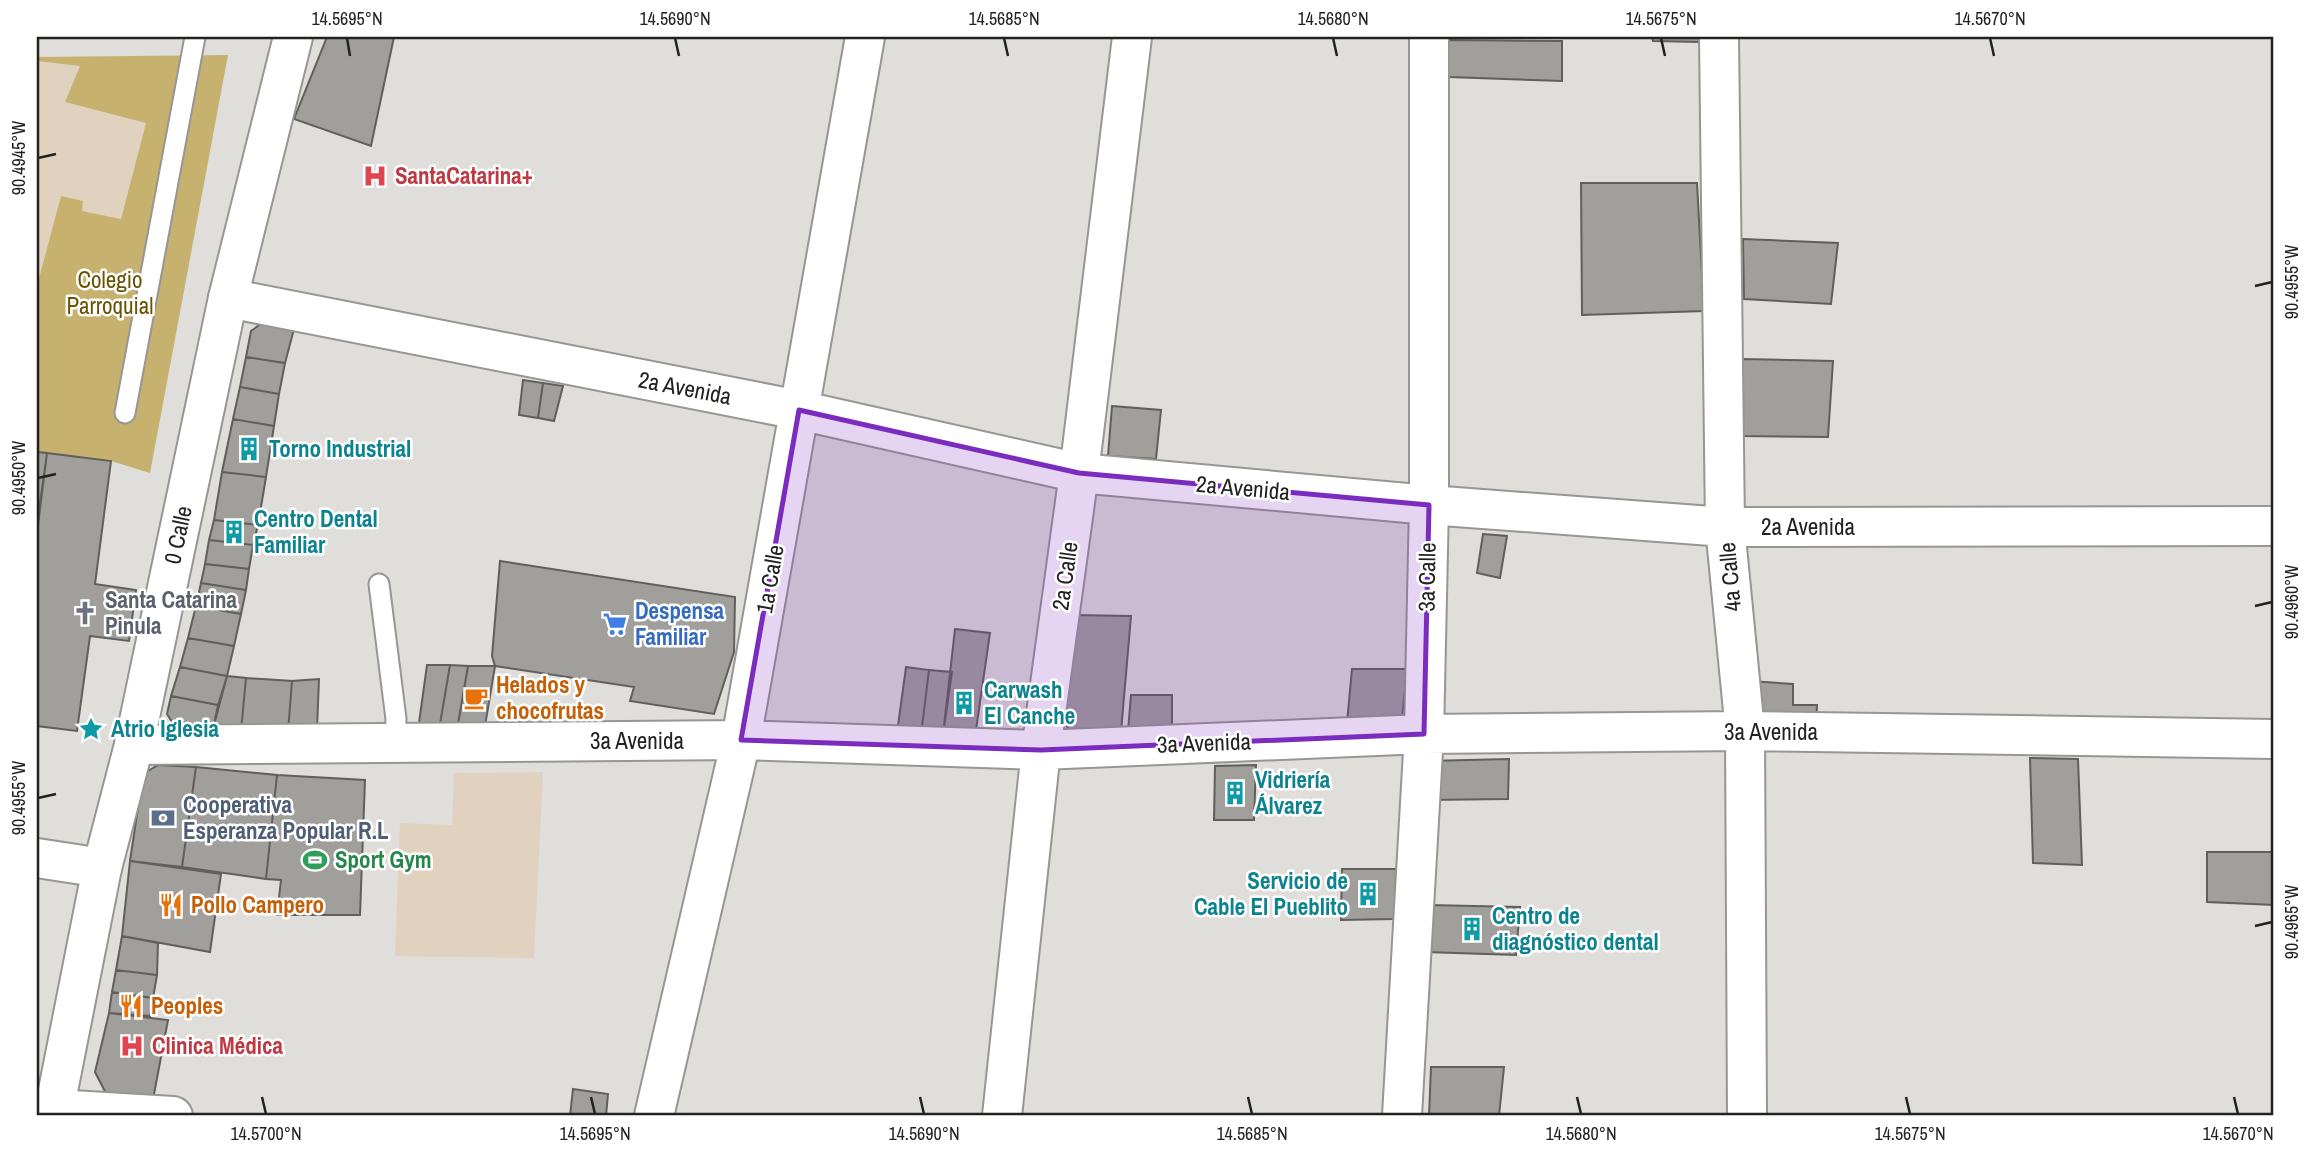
<svg xmlns="http://www.w3.org/2000/svg" width="2311" height="1153" font-family="'Archivo Narrow',sans-serif">
<style>
.education{fill:#e1d2bf}
.green{fill:#c6b16f}
.building{fill:#a09f9b;stroke:#605f5c;stroke-width:2}
.lines{fill:none;stroke-linecap:round;stroke-linejoin:round}
.lane-casing{stroke:#979692;stroke-width:23}
.street-casing{stroke:#979692;stroke-width:42}
.secondary-casing{stroke:#979692;stroke-width:42}
.lane{stroke:#fff;stroke-width:19}
.street{stroke:#fff;stroke-width:38}
.secondary{stroke:#fff;stroke-width:38}
.marked{fill:#7b2cbf;fill-opacity:0.2;stroke:#7b2cbf;stroke-width:5;stroke-linejoin:round}
.ticks{fill:none;stroke:#222220;stroke-width:2.5}
.labels{text-anchor:middle;stroke-width:5;stroke-linejoin:round;paint-order:stroke}
.health-label{font-size:23px;font-weight:bold;fill:#be3a42;stroke:#fff;text-anchor:start}
.park-label{font-size:23px;fill:#685300;stroke:#fff}
.street-label{font-size:23px;fill:#222220;stroke:#fff}
.culture-label{font-size:23px;font-weight:bold;fill:#0d838f;stroke:#fff;text-anchor:start}
.worship-label{font-size:23px;font-weight:bold;fill:#5b616d;stroke:#fff;text-anchor:start}
.shop-label{font-size:23px;font-weight:bold;fill:#366cbe;stroke:#fff;text-anchor:start}
.food-label{font-size:23px;font-weight:bold;fill:#c56008;stroke:#fff;text-anchor:start}
.service-label{font-size:23px;font-weight:bold;fill:#4e5e75;stroke:#fff;text-anchor:start}
.leisure-label{font-size:23px;font-weight:bold;fill:#27864d;stroke:#fff;text-anchor:start}
.neatline{fill:none;stroke:#222220;stroke-width:2.5}
.ticks-label{font-size:18px;text-anchor:middle;fill:#222220}
</style>
<rect width="100%" height="100%" fill="#dfdeda"/>
<path class="education" d="M37,61L80,66L65,102L146,123L121,219L81,211L37,286Z
M543,772L534,958L395,956L400,823L452,825L454,773Z"/>
<path class="green" d="M228,55L150,473L111,461L37,452V286L61,196L83,201L82,211L121,219L146,123L65,102L80,66L37,61V57Z"/>
<path class="building" d="M327,37H394L371,146L294,119Z
M1652,37H1700V42L1653,41Z
M1449,40L1562,41V81L1449,77Z
M1581,183H1697L1704,311L1582,315Z
M1743,239L1838,243L1831,304L1744,299Z
M262,323L294,329L285,363L246,357L251,331Z
M246,357L285,363L279,394L240,387Z
M1741,359L1833,361L1828,437L1740,436Z
M523,380L543,383L538,418L519,415Z
M543,383L563,386L554,421L538,418Z
M240,387L279,394L274,426L233,419Z
M1112,406L1161,410L1156,459L1108,456Z
M233,419L274,426L266,477L222,472Z
M37,452L47,453L38,525H37Z
M47,453L111,461L95,584L136,590L129,641L90,636L77,731L37,726V525Z
M222,472L266,477L258,525L214,520Z
M214,520L258,525L253,545L209,540Z
M1483,534L1507,536L1500,578L1477,573Z
M209,540L253,545L249,569L205,564Z
M500,561L735,597L734,652L714,714L630,701L634,687L495,666L492,656Z
M205,564L249,569L246,590L201,583Z
M201,583L246,590L241,614L196,606Z
M196,606L241,614L234,646L188,638Z
M1072,615L1131,616L1121,732L1073,735L1066,725Z
M955,629L990,633L975,737L943,735Z
M188,638L234,646L227,676L180,667Z
M427,665H450L439,730H418Z
M450,665L468,666L457,730H439Z
M468,666H495L484,732L457,730Z
M180,667L227,676L218,705L171,696Z
M906,667L929,670L921,735L897,733Z
M1352,669H1407L1402,719L1347,723Z
M929,670L952,672L943,735H921Z
M227,676L246,678L241,731L213,729Z
M246,678L292,681L288,732L241,731Z
M319,679L317,730L288,732L292,681Z
M1750,681L1793,684V705H1817L1816,726H1750Z
M1131,695H1172V730L1128,731Z
M171,696L218,705L213,729L174,725L167,714Z
M2030,758L2078,759L2082,865L2033,863Z
M1509,759L1508,799L1426,800L1427,761Z
M158,765L196,767L182,867L130,861L143,774Z
M1256,765L1254,820H1214L1215,766Z
M196,767L277,775L266,879L182,867Z
M277,775L365,780L360,915H277L281,880L266,879Z
M277,775L365,780L360,915H277L281,880L266,879Z
M2207,852H2274V905L2207,902Z
M130,861L221,874L210,952L122,936Z
M1342,869H1396L1395,919L1341,920Z
M1428,905L1520,907L1516,955L1426,952Z
M122,936L158,943L157,975L116,970Z
M116,970L157,975L153,998L112,992Z
M112,992L153,998L150,1016L109,1013Z
M109,1013L168,1020L151,1110L111,1103L95,1072Z
M1431,1067H1504L1499,1116H1429Z
M573,1089L608,1094L606,1116H570Z"/>
<g class="lines">
<g class="lane-casing">
<path id="lane" d="M125,413L195,37
M379,584L396,719L395,743"/>
</g>
<g class="street-casing">
<path id="street" d="M1719,37L1725,527L1745,731L1747,1116
M228,298L799,410L1079,473L1429,505L1725,527L2274,526
M134,745L741,740L1041,750L1424,734L1745,731L2274,739
M37,858L102,868
M37,1108L173,1116
M654,1116L741,740L865,37
M1002,1116L1041,750L1079,473L1132,37
M1402,1116L1424,734L1429,505V37"/>
</g>
<g class="secondary-casing">
<path id="secondary" d="M53,1116L102,868L134,745L228,298L293,37"/>
</g>
<use href="#lane" class="lane"/>
<use href="#street" class="street"/>
<use href="#secondary" class="secondary"/>
</g>
<path class="marked" d="M799,410L1079,473L1429,505L1424,734L1041,750L741,740Z"/>
<path class="ticks" d="M347,38L350,56M675,38L679,56M1004,38L1008,56M1333,38L1337,56M1661,38L1665,56M1990,38L1994,56M38,158L56,154M2255,286L2272,282M38,478L56,474M2255,606L2272,602M38,798L56,794M2255,926L2272,922M262,1097L266,1114M591,1097L595,1114M920,1097L924,1114M1248,1097L1252,1114M1577,1097L1581,1114M1906,1097L1910,1114M2234,1097L2238,1114"/>
<defs>
<g id="hospital-bare" transform="scale(1.89)"><path d="M-5-5h3v3.5h4V-5h3V5h-3V1.5h-4V5h-3Z" fill="#e0444e" stroke="#fff" stroke-width="2.5" paint-order="stroke"/></g>
<g id="building-bare" transform="scale(1.89)"><path d="M-4-6H4V6H1V3H-1V6H-4ZM-2.5-4.3h1.7v1.8h-1.7ZM.8-4.3h1.7v1.8H.8ZM-2.5-1h1.7V.8h-1.7ZM.8-1h1.7V.8H.8Z" fill="#0f9aa8" stroke="#fff" stroke-width="2.5" paint-order="stroke"/></g>
<g id="church-bare" transform="scale(1.89)"><path d="M-1.2-6h2.4v3.5h3.3v2.4h-3.3V6h-2.4V-.1h-3.3v-2.4h3.3Z" fill="#6b7280" stroke="#fff" stroke-width="2.5" paint-order="stroke"/></g>
<g id="supermarket-bare" transform="scale(1.89)"><path d="M-6-5.5h2.5l.6 2H6L4.5 2H-2.5L-4.4-4H-6ZM-1.5 3.2a1.3 1.3 0 1 0 .1 0ZM3 3.2a1.3 1.3 0 1 0 .1 0Z" fill="#3f7fe0" stroke="#fff" stroke-width="2.5" paint-order="stroke"/></g>
<g id="cafe-bare" transform="scale(1.89)"><path d="M-5.5-4.5H6V0H3Q3 3.5 0 3.5H-2.5Q-5.5 3.5-5.5 0ZM3-3.2v2h1.7v-2ZM-6 4.5H4V6H-6Z" fill="#e8710a" stroke="#fff" stroke-width="2.5" paint-order="stroke"/></g>
<g id="sight-bare" transform="scale(1.89)"><path d="M0-6L1.8-2.2L6-1.7L2.9 1.2L3.7 5.4L0 3.3L-3.7 5.4L-2.9 1.2L-6-1.7L-1.8-2.2Z" fill="#0f9aa8" stroke="#fff" stroke-width="2.5" paint-order="stroke"/></g>
<g id="bank-bare" transform="scale(1.89)"><path d="M-6-4H6V4H-6ZM0-2.3a2.3 2.3 0 1 0 0 4.6a2.3 2.3 0 1 0 0-4.6Z" fill="#5c6f8a" stroke="#fff" stroke-width="2.5" paint-order="stroke"/></g>
<g id="stadium-bare" transform="scale(1.89)"><path d="M0-5a6.5 5 0 1 0 0 10a6.5 5 0 1 0 0-10ZM-3.5-1.8h7v3.6h-7Z" fill="#2e9e5b" stroke="#fff" stroke-width="2.5" paint-order="stroke"/></g>
<g id="restaurant-bare" transform="scale(1.89)"><path d="M-5-6h1v4h1v-4h1v4h1v-4h1v5L-1.5 .5V6h-2V.5L-5-1ZM5-6V6H3V1.5H1.5Q1.5-4 5-6Z" fill="#e8710a" stroke="#fff" stroke-width="2.5" paint-order="stroke"/></g>
</defs>
<g fill-rule="evenodd">
<use href="#hospital-bare" x="375" y="176"/>
<use href="#building-bare" x="249" y="449"/>
<use href="#building-bare" x="234" y="532"/>
<use href="#church-bare" x="85" y="613"/>
<use href="#supermarket-bare" x="615" y="624"/>
<use href="#cafe-bare" x="476" y="698"/>
<use href="#building-bare" x="964" y="703"/>
<use href="#sight-bare" x="91" y="729"/>
<use href="#building-bare" x="1235" y="793"/>
<use href="#bank-bare" x="163" y="818"/>
<use href="#stadium-bare" x="315" y="860"/>
<use href="#building-bare" x="1368" y="894"/>
<use href="#restaurant-bare" x="171" y="905"/>
<use href="#building-bare" x="1472" y="929"/>
<use href="#restaurant-bare" x="131" y="1006"/>
<use href="#hospital-bare" x="132" y="1046"/>
</g>
<g class="labels">
<g class="health-label">
<text x="395" y="184">SantaCatarina+</text>
<text x="152" y="1054">Clinica Médica</text>
</g>
<g class="park-label">
<text x="110" y="288">Colegio<tspan x="110" dy="26">Parroquial</tspan></text>
</g>
<g class="street-label">
<text transform="translate(685 388) rotate(11)" y="8">2a Avenida</text>
<text transform="translate(1243 488) rotate(5)" y="8">2a Avenida</text>
<text x="1808" y="535">2a Avenida</text>
<text transform="translate(178 535) rotate(-78)" y="8">0 Calle</text>
<text transform="translate(1065 576) rotate(-82)" y="8">2a Calle</text>
<text transform="translate(1427 577) rotate(-89)" y="8">3a Calle</text>
<text transform="translate(1730 577) rotate(-95)" y="8">4a Calle</text>
<text transform="translate(770 579) rotate(-80)" y="8">1a Calle</text>
<text x="1771" y="740">3a Avenida</text>
<text x="637" y="749">3a Avenida</text>
<text transform="translate(1204 743) rotate(-2)" y="8">3a Avenida</text>
</g>
<g class="culture-label">
<text x="269" y="457">Torno Industrial</text>
<text x="254" y="527">Centro Dental<tspan x="254" dy="26">Familiar</tspan></text>
<text x="984" y="698">Carwash<tspan x="984" dy="26">El Canche</tspan></text>
<text x="111" y="737">Atrio Iglesia</text>
<text x="1255" y="788">Vidriería<tspan x="1255" dy="26">Álvarez</tspan></text>
<text x="1348" y="889" text-anchor="end">Servicio de<tspan x="1348" dy="26">Cable El Pueblito</tspan></text>
<text x="1492" y="924">Centro de<tspan x="1492" dy="26">diagnóstico dental</tspan></text>
</g>
<g class="worship-label">
<text x="105" y="608">Santa Catarina<tspan x="105" dy="26">Pinula</tspan></text>
</g>
<g class="shop-label">
<text x="635" y="619">Despensa<tspan x="635" dy="26">Familiar</tspan></text>
</g>
<g class="food-label">
<text x="496" y="693">Helados y<tspan x="496" dy="26">chocofrutas</tspan></text>
<text x="191" y="913">Pollo Campero</text>
<text x="151" y="1014">Peoples</text>
</g>
<g class="service-label">
<text x="183" y="813">Cooperativa<tspan x="183" dy="26">Esperanza Popular R.L</tspan></text>
</g>
<g class="leisure-label">
<text x="335" y="868">Sport Gym</text>
</g>
</g>
<rect width="2311" height="1153" fill="none" stroke="#ffffff" stroke-width="77"/>
<rect x="38" y="38" width="2234" height="1076" class="neatline"/>
<g class="ticks-label">
<text x="347" y="25">14.5695°N</text>
<text x="675" y="25">14.5690°N</text>
<text x="1004" y="25">14.5685°N</text>
<text x="1333" y="25">14.5680°N</text>
<text x="1661" y="25">14.5675°N</text>
<text x="1990" y="25">14.5670°N</text>
<text transform="translate(19 158) rotate(-90)" y="6">90.4945°W</text>
<text transform="translate(2292 282) rotate(-90)" y="6">90.4955°W</text>
<text transform="translate(19 478) rotate(-90)" y="6">90.4950°W</text>
<text transform="translate(2292 602) rotate(-90)" y="6">90.4960°W</text>
<text transform="translate(19 798) rotate(-90)" y="6">90.4955°W</text>
<text transform="translate(2292 922) rotate(-90)" y="6">90.4965°W</text>
<text x="266" y="1140">14.5700°N</text>
<text x="595" y="1140">14.5695°N</text>
<text x="924" y="1140">14.5690°N</text>
<text x="1252" y="1140">14.5685°N</text>
<text x="1581" y="1140">14.5680°N</text>
<text x="1910" y="1140">14.5675°N</text>
<text x="2238" y="1140">14.5670°N</text>
</g>
</svg>
